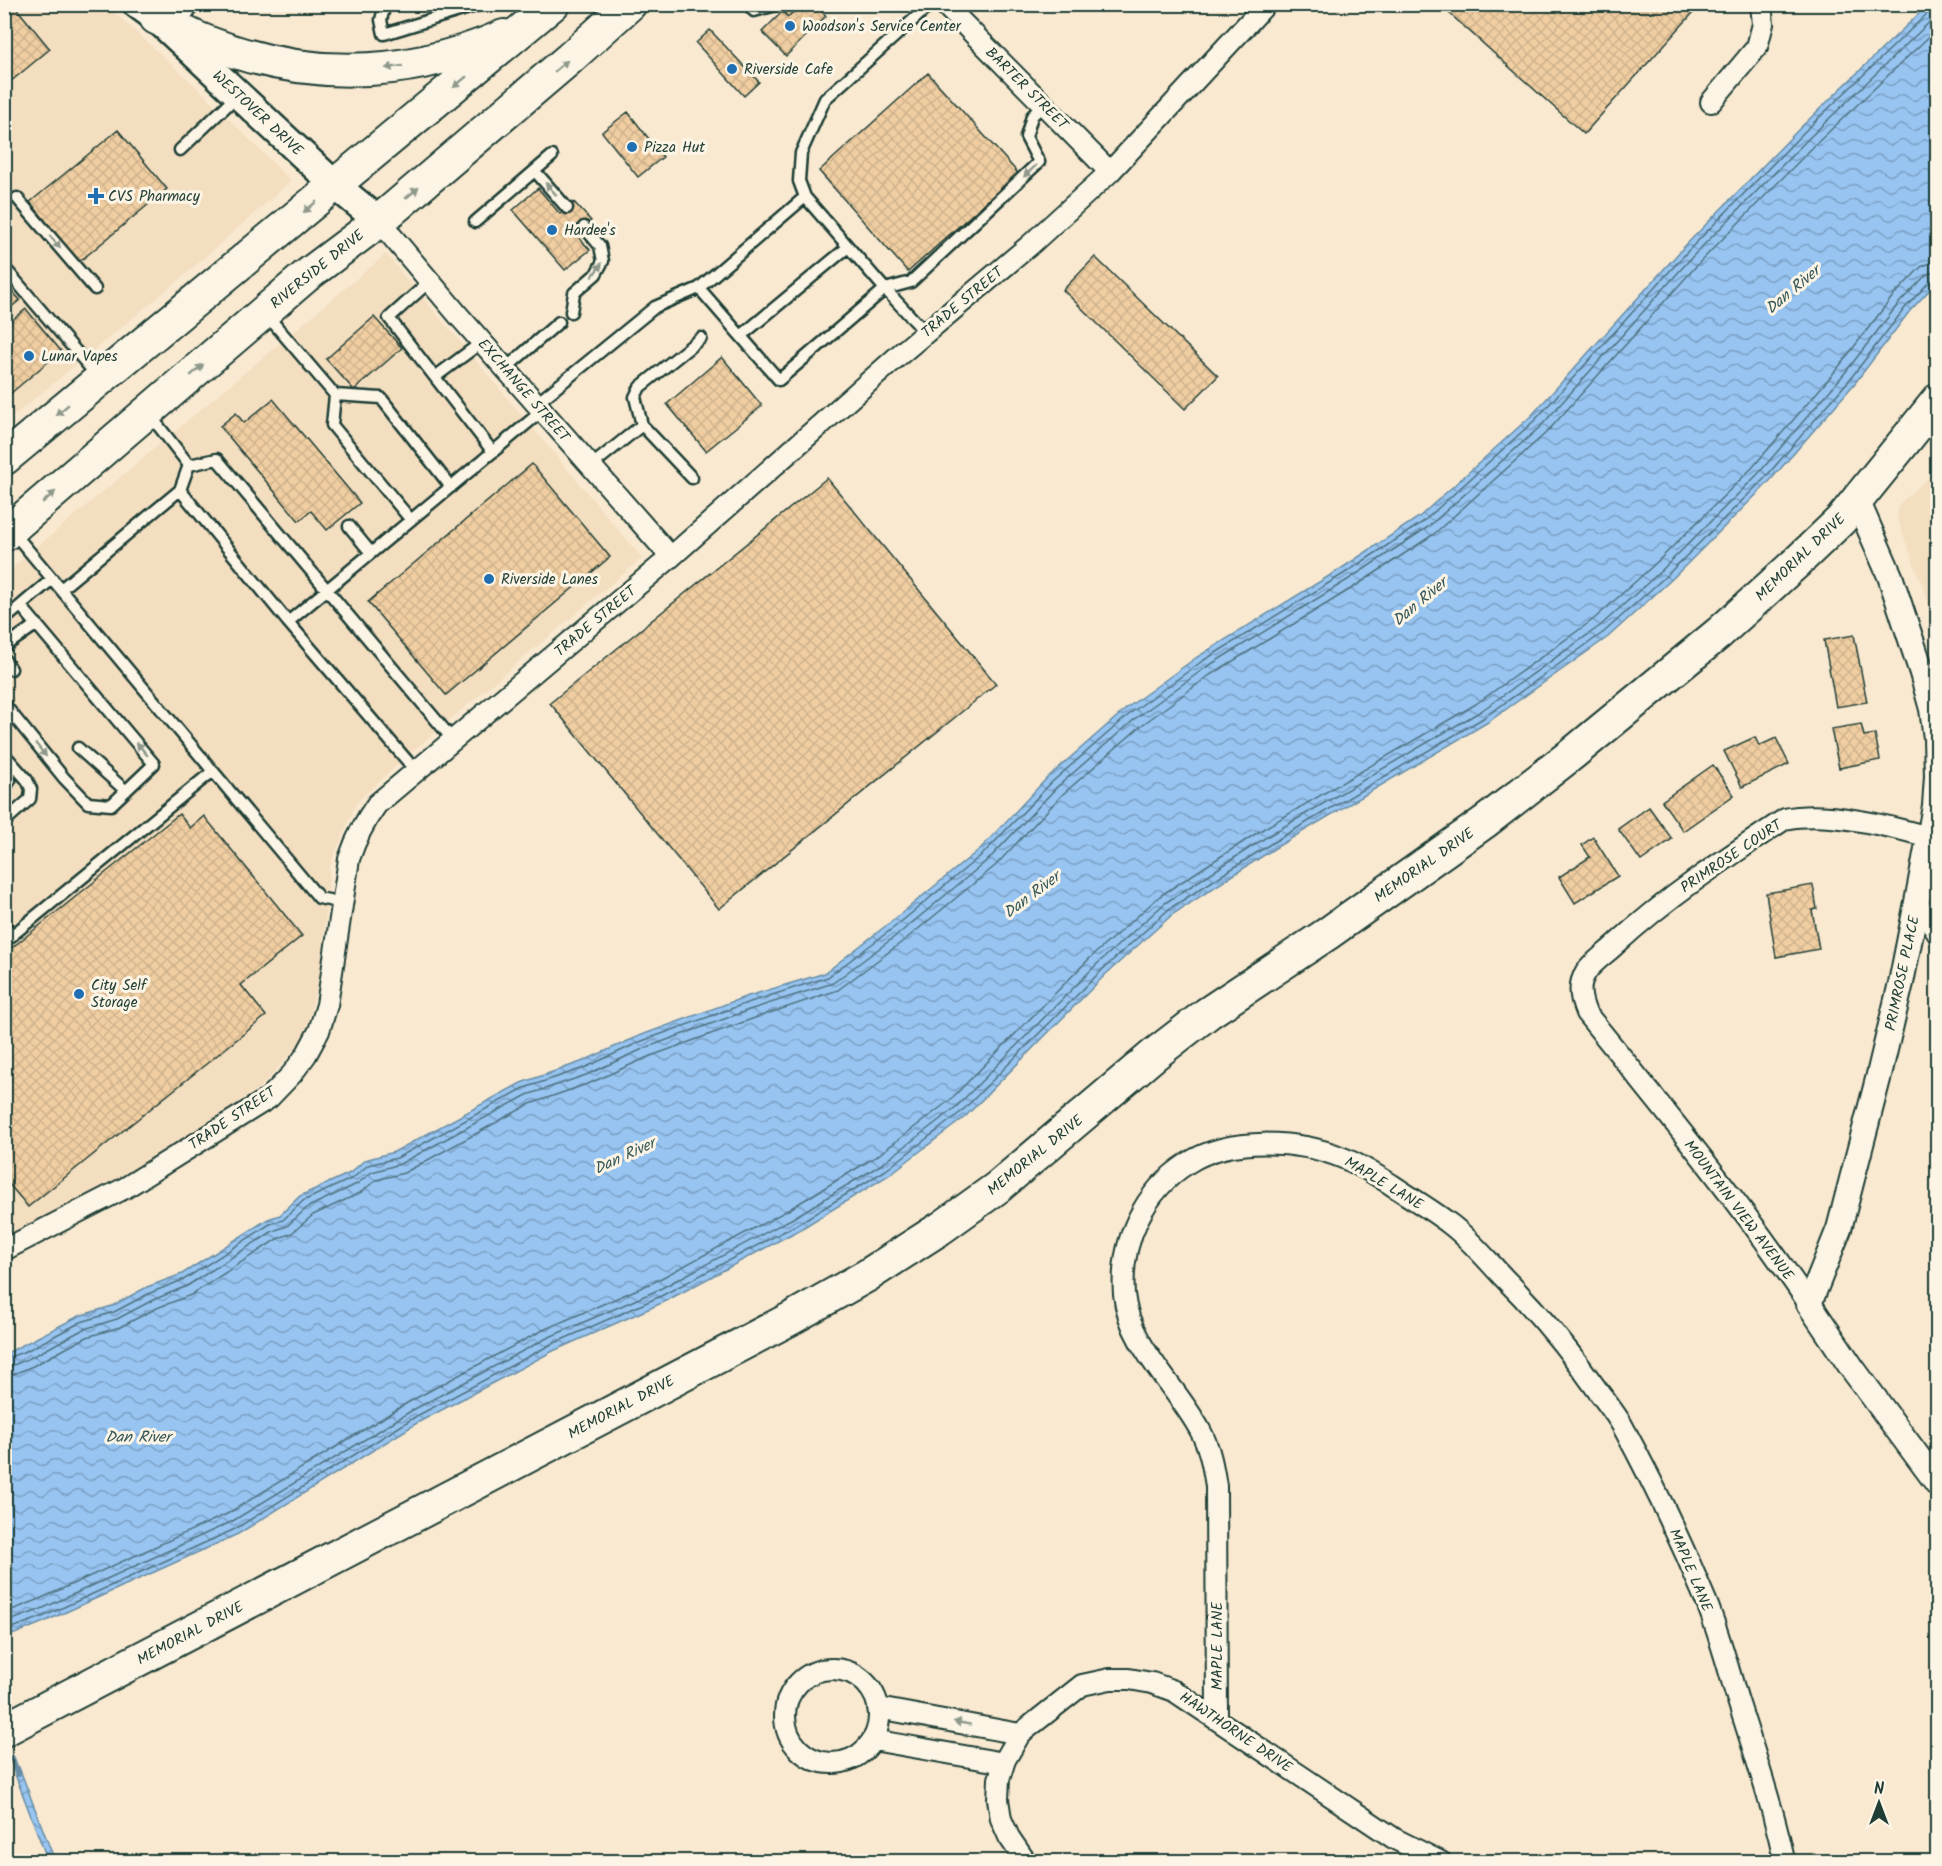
<svg xmlns="http://www.w3.org/2000/svg" width="1942" height="1866" font-family="Kalam,sans-serif">
<style>
.built{fill:#f3dec0}
.water{fill:url(#water-waves);stroke:#678ea5;stroke-width:1.5}
.lines{fill:none;stroke-linecap:round;stroke-linejoin:round}
.shore{stroke:#4f7380;stroke-width:1.5}
.stream{stroke:#678ea5;stroke-width:6}
.building{fill:url(#building-cross-hatch);stroke:#1f3d34;stroke-width:1.5}
.service-casing{stroke:#1f3d34;stroke-width:15}
.minor-casing{stroke:#1f3d34;stroke-width:24}
.tertiary-casing{stroke:#1f3d34;stroke-width:28}
.secondary-casing{stroke:#1f3d34;stroke-width:32}
.primary-casing{stroke:#1f3d34;stroke-width:36}
.service{stroke:#fcf5e5;stroke-width:10}
.minor{stroke:#fcf5e5;stroke-width:20}
.tertiary{stroke:#fcf5e5;stroke-width:24}
.secondary{stroke:#fcf5e5;stroke-width:27}
.primary{stroke:#fcf5e5;stroke-width:32}
.oneway{fill:#8e998c}
.poi-dot{fill:#1f6fb2;stroke:#fcf5e5;stroke-width:2}
.labels{text-anchor:middle;stroke-width:6;stroke-linejoin:round;paint-order:stroke}
.poi-label{font-size:15px;fill:#1f3d34;stroke:#fcf5e5;text-anchor:start}
.street-label{font-size:15px;fill:#1f3d34;stroke:#fcf5e5}
.water-label{font-size:16px;font-style:italic;fill:#37585a;stroke:#fcf5e5}
</style>
<defs>
<pattern id="water-waves" width="16" height="10" patternUnits="userSpaceOnUse" patternTransform="scale(1.5)"><rect width="16" height="10" fill="#97c4f1"/><path d="M0 5q4-4 8 0t8 0" fill="none" stroke="#7ba0c4"/></pattern>
<pattern id="building-cross-hatch" width="8" height="8" patternUnits="userSpaceOnUse" patternTransform="scale(1.5)"><rect width="8" height="8" fill="#f1cea2"/><path d="M0 0l8 8M0 8l8-8" fill="none" stroke="#ceb28c"/></pattern>
</defs>
<rect width="100%" height="100%" fill="#f9e9d1"/>
<filter id="ink" filterUnits="userSpaceOnUse"><feTurbulence type="fractalNoise" baseFrequency=".0167" numOctaves="2"/><feDisplacementMap in="SourceGraphic" scale="12" xChannelSelector="R" yChannelSelector="G"/><feConvolveMatrix kernelMatrix="1 2 1 2 8 2 1 2 1" color-interpolation-filters="sRGB"/></filter>
<g filter="url(#ink)">
<path class="built" d="M5,5H106L201,91L291,181L179,280L5,423Z
M386,254L642,558L407,756L356,803L330,866L321,969L304,1038L259,1089L146,1163L5,1238V574Z
M1937,470V625L1897,518L1898,505Z"/>
<path class="water" d="M1929,4L1938,5L1937,282L1909,312L1855,383L1768,483L1671,580L1608,637L1488,722L1275,848L1173,914L1106,974L965,1117L889,1175L799,1230L664,1302L553,1351L417,1423L238,1534L44,1622L5,1638V1354L79,1316L112,1306L147,1287L182,1274L268,1219L280,1215L300,1196L350,1173L365,1160L394,1152L521,1083L581,1062L639,1036L745,997L825,973L892,921L981,848L1047,778L1128,707L1197,657L1342,568L1419,517L1531,416L1683,248L1800,128Z
M19,1767L55,1861H48L13,1769Z"/>
<g class="lines">
<path class="shore" d="M4,1359L26,1351L81,1322L114,1312L150,1293L185,1279L270,1224L283,1220L303,1201L353,1178L368,1165L397,1158L524,1088L584,1068L642,1041L747,1003L828,977L896,926L984,853L1052,782L1132,712L1201,662L1345,573L1423,522L1535,420L1687,252L1804,132L1930,11L1932,4
M4,1366H11L30,1358L84,1329L117,1319L153,1300L187,1286L273,1231L287,1226L308,1207L357,1184L372,1172L400,1164L527,1095L586,1075L645,1048L749,1010L833,983L901,932L989,859L1057,787L1136,718L1205,668L1349,579L1428,527L1541,426L1692,257L1809,138L1938,14
M4,1375L14,1374L33,1366L87,1337L120,1327L157,1308L191,1295L277,1239L292,1233L313,1215L360,1193L376,1180L404,1173L530,1104L590,1083L648,1057L752,1019L838,990L906,939L995,866L1063,794L1142,725L1210,675L1354,587L1434,534L1547,432L1699,263L1816,144L1938,28
M4,1613L35,1601L227,1514L407,1403L543,1330L654,1282L788,1210L877,1156L950,1100L1090,958L1160,896L1263,829L1476,704L1594,619L1656,563L1752,468L1837,369L1893,296L1921,267L1930,263L1938,262
M4,1623L39,1610L231,1522L411,1411L547,1338L658,1290L793,1218L882,1164L956,1107L1097,964L1165,903L1268,836L1481,711L1600,626L1662,570L1758,474L1844,374L1899,303L1927,274L1938,271
M4,1631L42,1617L235,1529L415,1417L550,1345L661,1296L796,1225L886,1170L961,1112L1102,970L1169,909L1272,843L1485,717L1604,632L1667,575L1764,479L1850,379L1905,308L1931,280L1938,278"/>
<path class="stream" d="M12,1758L18,1774"/>
</g>
<path class="building" d="M4,4H13L50,49L4,87Z
M776,4H801L788,17Z
M801,4H814L826,16L786,56L762,32L782,12L788,17Z
M1439,4H1701L1584,134Z
M710,30L759,82L744,96L696,43Z
M928,73L1018,173L908,272L819,171Z
M628,112L663,157L638,177L602,132Z
M118,130L167,189L79,262L30,202Z
M538,188L560,214L574,202L591,221L576,234L590,250L565,270L513,210Z
M1095,257L1218,376L1185,409L1063,290Z
M4,282L20,300L4,313Z
M26,309L61,351L4,399V327Z
M374,317L402,348L354,390L326,359Z
M722,357L762,406L706,451L667,404Z
M273,399L360,503L327,530L311,511L299,521L220,426L236,413L244,423Z
M532,464L610,557L446,695L368,602Z
M827,478L996,684L719,909L550,703Z
M1854,635L1867,702L1836,707L1824,640Z
M1861,724L1864,736L1875,734L1880,760L1839,768L1831,729Z
M1755,737L1759,746L1776,738L1789,764L1742,787L1724,751Z
M1713,765L1734,795L1683,831L1662,801Z
M1649,807L1672,839L1641,861L1618,829Z
M179,814L190,828L204,816L302,936L241,985L266,1016L28,1207L4,1178V954Z
M1593,837L1618,876L1575,903L1559,877L1590,857L1582,845Z
M1813,885L1817,909L1812,910L1819,949L1776,957L1766,893Z"/>
<g class="lines">
<g class="service-casing">
<path id="service" d="M385,4L381,20L384,34L482,4
M748,4L754,11L776,5
M180,26L194,4
M180,150L238,95
M535,171L567,208
M805,197L699,288L779,380L885,289L805,197L799,181L801,153L825,99L931,4
M17,198L95,289
M475,222L552,156
M4,267L98,377
M430,281L389,318L493,452
M571,312L574,293L596,274L603,261L600,246L584,227
M265,313L335,395L381,398L451,487
M926,333L885,289L911,282L1039,162L1026,137L1032,116L1043,105
M741,336L848,247
M505,369L559,322
M435,377L482,342
M335,395L332,425L411,520
M536,404L655,307L699,288
M150,415L189,465
M189,465L217,459L453,740
M591,466L642,425
M692,478L642,425L635,397L640,387L701,338
M180,490L288,622L416,771
M349,526L371,553
M13,532L319,898L343,903
M61,589L180,490L189,465
M4,620L52,579
M288,622L542,411
M4,647L37,624
M4,659L11,669
M4,704L64,778L88,803L111,805L154,764L21,606
M78,748L126,791
M4,754L27,780L31,789L30,799L4,822
M4,768L9,774L10,780L4,790
M4,925L13,935
M4,942L213,771"/>
</g>
<g class="minor-casing">
<path id="minor" d="M944,4L1110,172
M1711,102L1757,47L1763,24L1761,4
M379,221L459,316L671,557
M1917,902L1938,934
M4,1250L125,1188L269,1098L292,1074L306,1055L319,1031L327,1005L349,859C356,838 364,822 377,804L671,557L898,356L1030,245L1110,172L1266,4
M1809,1304C1741,1203 1663,1108 1586,1013C1581,1001 1577,986 1585,974C1590,964 1607,953 1615,945C1667,897 1726,858 1785,819C1826,810 1889,826 1929,837
M785 1716a47 47 0 1 1 94 0a47 47 0 1 1-94 0Z
M878,1708L1020,1734
M1217,1719L1216,1486C1213,1467 1210,1449 1201,1432C1178,1387 1129,1347 1124,1294C1120,1241 1144,1191 1188,1163C1230,1136 1299,1140 1343,1158C1361,1165 1376,1175 1392,1185C1411,1198 1432,1210 1450,1224C1470,1239 1487,1260 1504,1278C1539,1313 1570,1351 1598,1391C1606,1402 1615,1413 1622,1425C1653,1482 1681,1541 1706,1601C1719,1633 1728,1668 1738,1701C1750,1738 1762,1776 1773,1814C1777,1830 1782,1845 1784,1862
M873,1740L1004,1763
M1026,1862L1009,1837L1001,1819L998,1799L999,1779L1005,1760L1020,1734L1082,1685L1110,1679H1129L1152,1683L1174,1691L1395,1839L1441,1862"/>
</g>
<g class="tertiary-casing">
<path id="tertiary" d="M1857,500L1890,576L1922,673L1932,709L1936,738L1937,776L1935,806L1917,902L1901,983L1878,1079L1839,1229L1809,1304L1852,1368L1938,1484"/>
</g>
<g class="secondary-casing">
<path id="secondary" d="M137,4L156,18L335,185L379,221"/>
</g>
<g class="primary-casing">
<path id="primary" d="M156,18C170,24 183,32 197,38C299,81 403,80 504,36
M4,459L553,4
M4,535L306,276L379,221L569,59L630,4
M4,1730L790,1319L868,1275L941,1228L998,1187L1155,1054L1208,1013L1327,934L1486,821L1572,754L1719,633L1796,563L1841,520L1938,400"/>
</g>
<use href="#service" class="service"/>
<use href="#minor" class="minor"/>
<use href="#tertiary" class="tertiary"/>
<use href="#secondary" class="secondary"/>
<use href="#primary" class="primary"/>
</g>
<defs><path id="oneway-solid" d="M-6-.8H1V-3.2L6.5 0L1 3.2V.8H-6Z" transform="scale(1.5)"/></defs>
<g class="oneway">
<use href="#oneway-solid" transform="translate(561 66) rotate(-40)"/>
<use href="#oneway-solid" transform="translate(394 67) rotate(173)"/>
<use href="#oneway-solid" transform="translate(460 82) rotate(140)"/>
<use href="#oneway-solid" transform="translate(1030 171) rotate(137)"/>
<use href="#oneway-solid" transform="translate(551 189) rotate(-131)"/>
<use href="#oneway-solid" transform="translate(412 193) rotate(-40)"/>
<use href="#oneway-solid" transform="translate(310 207) rotate(140)"/>
<use href="#oneway-solid" transform="translate(55 242) rotate(50)"/>
<use href="#oneway-solid" transform="translate(597 270) rotate(-54)"/>
<use href="#oneway-solid" transform="translate(197 370) rotate(-41)"/>
<use href="#oneway-solid" transform="translate(62 410) rotate(140)"/>
<use href="#oneway-solid" transform="translate(49 497) rotate(-41)"/>
<use href="#oneway-solid" transform="translate(142 749) rotate(-130)"/>
<use href="#oneway-solid" transform="translate(41 750) rotate(51)"/>
<use href="#oneway-solid" transform="translate(962 1723) rotate(-170)"/>
</g>
</g>
<g class="poi-dot">
<circle cx="790" cy="26" r="6"/>
<circle cx="732" cy="69" r="6"/>
<circle cx="632" cy="147" r="6"/>
<path d="M93 187h6v6h6v6h-6v6h-6v-6h-6v-6h6z"/>
<circle cx="552" cy="230" r="6"/>
<circle cx="29" cy="356" r="6"/>
<circle cx="489" cy="579" r="6"/>
<circle cx="79" cy="994" r="6"/>
</g>
<g class="labels">
<g class="poi-label">
<text x="802" y="31">Woodson's Service Center</text>
<text x="744" y="74">Riverside Cafe</text>
<text x="644" y="152">Pizza Hut</text>
<text x="108" y="201">CVS Pharmacy</text>
<text x="564" y="235">Hardee's</text>
<text x="41" y="361">Lunar Vapes</text>
<text x="501" y="584">Riverside Lanes</text>
<text x="91" y="990">City Self<tspan x="91" dy="17">Storage</tspan></text>
</g>
<g class="street-label">
<text transform="translate(1027 88) rotate(45)" y="5">BARTER STREET</text>
<text transform="translate(258 113) rotate(43)" y="5">WESTOVER DRIVE</text>
<text transform="translate(317 269) rotate(-39)" y="5">RIVERSIDE DRIVE</text>
<text transform="translate(962 302) rotate(-40)" y="5">TRADE STREET</text>
<text transform="translate(524 390) rotate(49)" y="5">EXCHANGE STREET</text>
<text transform="translate(1800 557) rotate(-44)" y="5">MEMORIAL DRIVE</text>
<text transform="translate(595 621) rotate(-40)" y="5">TRADE STREET</text>
<text transform="translate(1731 856) rotate(-34)" y="5">PRIMROSE COURT</text>
<text transform="translate(1424 865) rotate(-35)" y="5">MEMORIAL DRIVE</text>
<text transform="translate(1902 973) rotate(-78)" y="5">PRIMROSE PLACE</text>
<text transform="translate(232 1118) rotate(-34)" y="5">TRADE STREET</text>
<text transform="translate(1035 1155) rotate(-39)" y="5">MEMORIAL DRIVE</text>
<text transform="translate(1384 1183) rotate(31)" y="5">MAPLE LANE</text>
<text transform="translate(1739 1210) rotate(53)" y="5">MOUNTAIN VIEW AVENUE</text>
<text transform="translate(621 1407) rotate(-28)" y="5">MEMORIAL DRIVE</text>
<text transform="translate(1691 1570) rotate(67)" y="5">MAPLE LANE</text>
<text transform="translate(190 1633) rotate(-28)" y="5">MEMORIAL DRIVE</text>
<text transform="translate(1217 1646) rotate(-90)" y="5">MAPLE LANE</text>
<text transform="translate(1236 1732) rotate(34)" y="5">HAWTHORNE DRIVE</text>
</g>
<g class="water-label">
<text transform="translate(1792 289) rotate(-40)" y="6">Dan River</text>
<text transform="translate(1419 601) rotate(-40)" y="6">Dan River</text>
<text transform="translate(1031 894) rotate(-37)" y="6">Dan River</text>
<text transform="translate(624 1155) rotate(-25)" y="6">Dan River</text>
<text x="138" y="1442">Dan River</text>
</g>
</g>
<rect width="1942" height="1866" fill="none" stroke="#fcf5e5" stroke-width="24"/>
<rect x="12" y="12" width="1918" height="1842" fill="none" stroke="#1f3d34" stroke-width="2" filter="url(#ink)"/>
<g transform="translate(1879 1803)" stroke="#fcf5e5" stroke-width="4.5" paint-order="stroke">
<path d="M0-4.5L10 22L0 15L-10 22Z" fill="#1f3d34"/>
<text y="-9" font-size="16" font-weight="bold" text-anchor="middle" fill="#1f3d34">N</text>
</g>
</svg>
